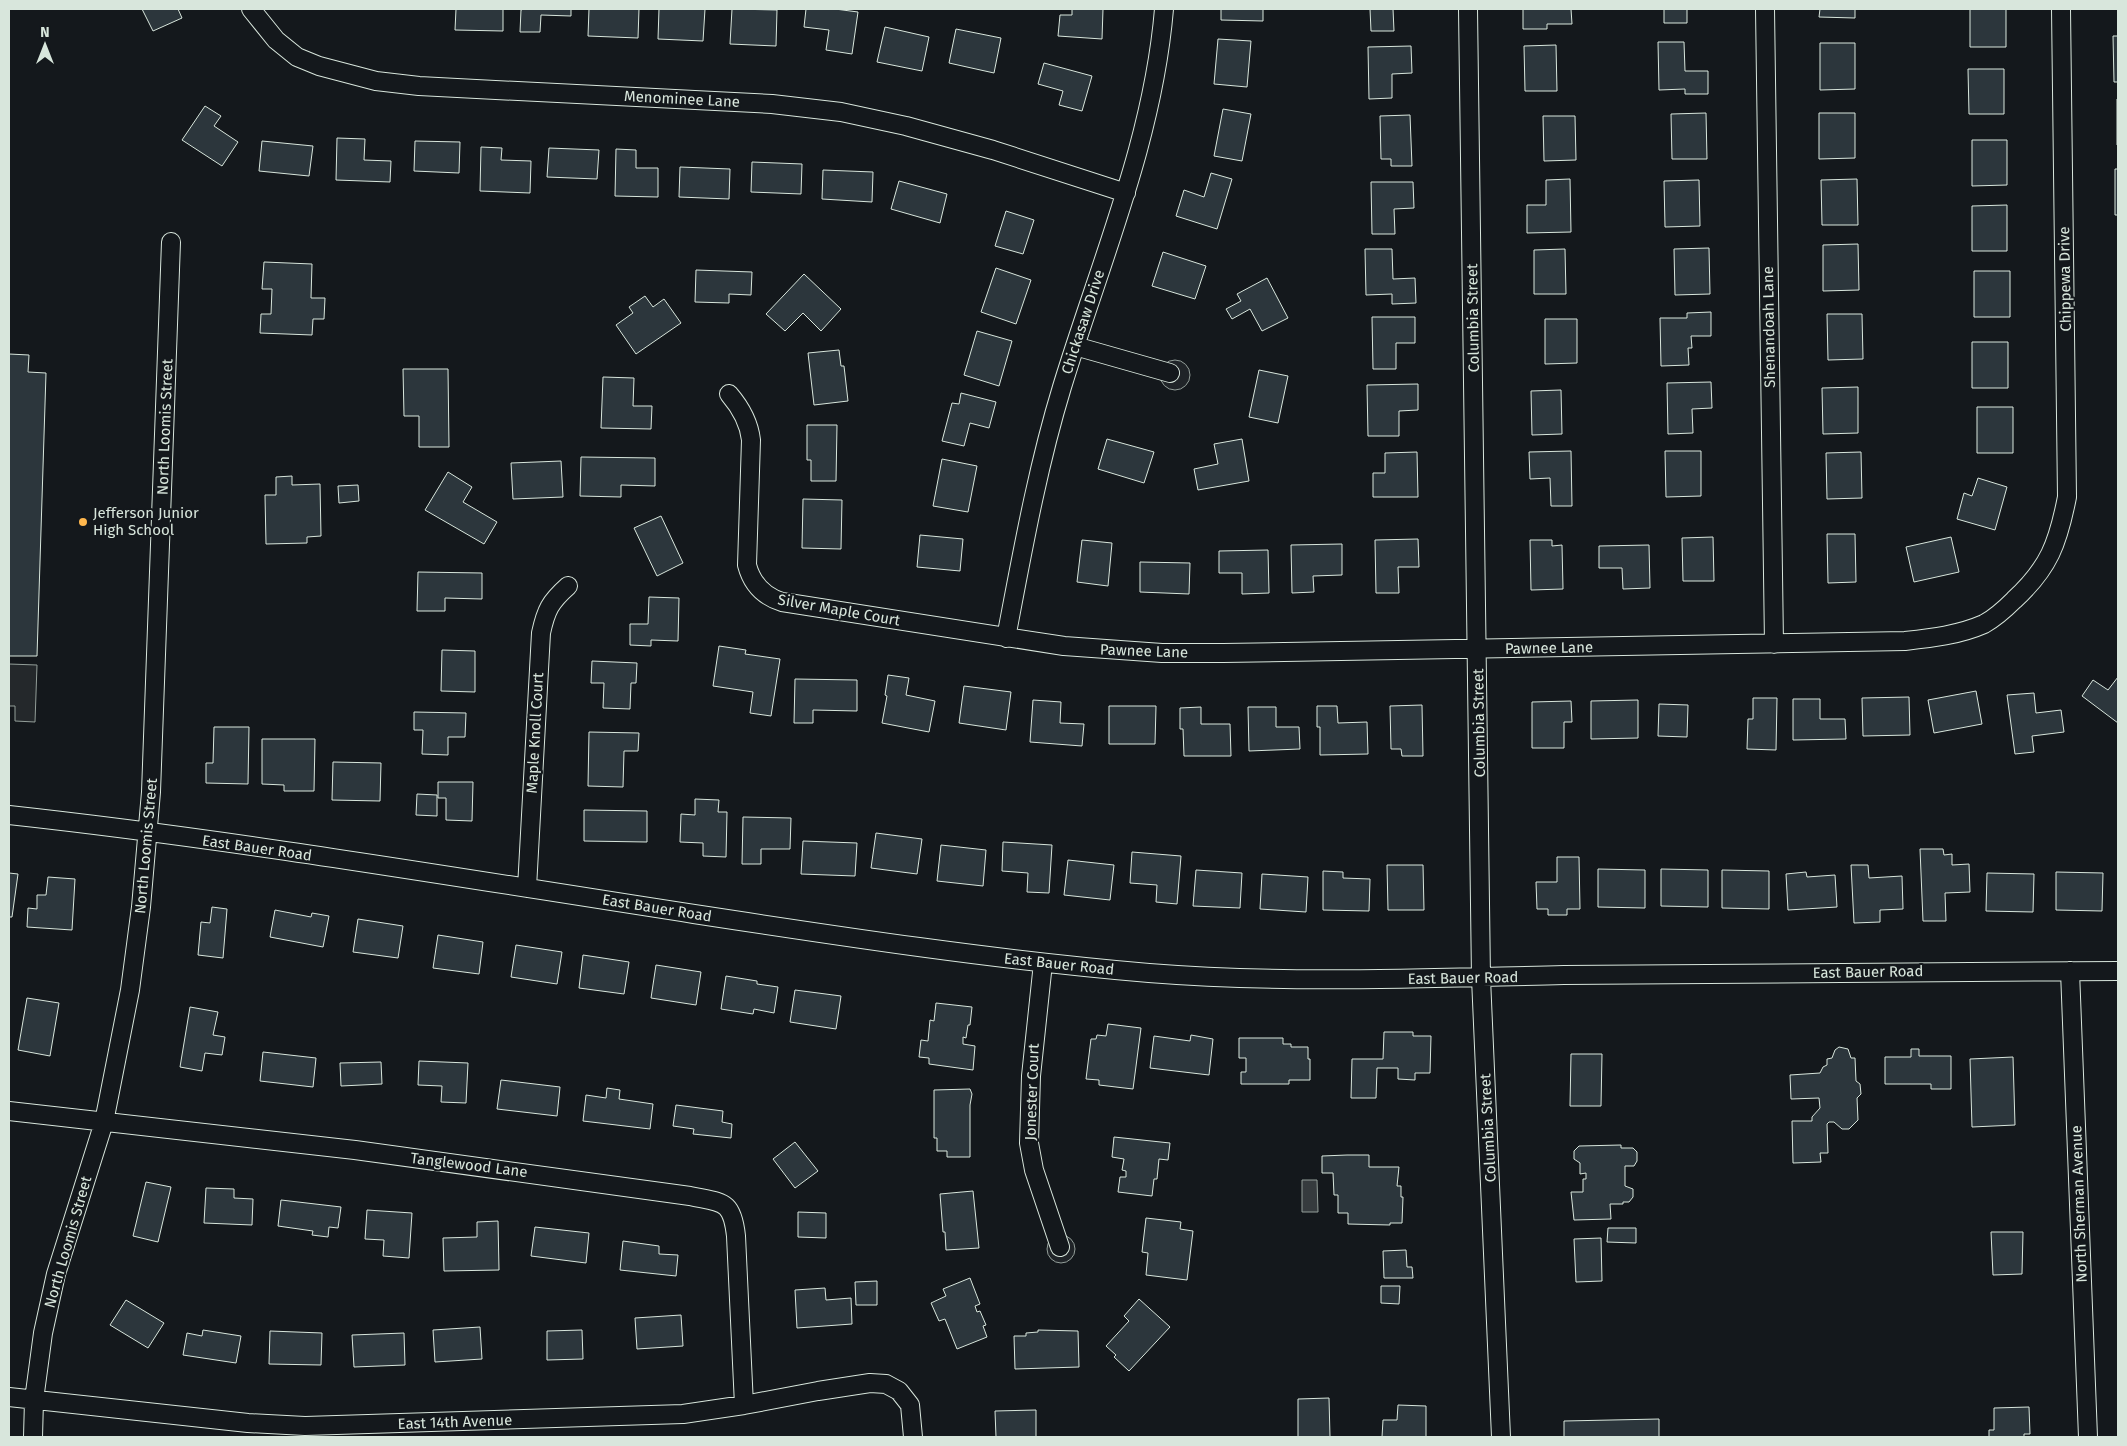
<svg xmlns="http://www.w3.org/2000/svg" width="2127" height="1446" font-family="'Fira Sans',sans-serif">
<style>
.green{fill:#202428;stroke:#939e99}
.parking{fill:#24282b;stroke:#939e99}
.water{fill:#363b3e;stroke:#939e99}
.building{fill:#2c363c;stroke:#d8e6dc}
.lines{fill:none;stroke-linecap:round;stroke-linejoin:round}
.street-casing{stroke:#d8e6dc;stroke-width:20}
.street{stroke:#14181c;stroke-width:18}
.poi-dot{fill:#ffb74d;stroke:#14181c;stroke-width:2}
.labels{text-anchor:middle;stroke-width:4;stroke-linejoin:round;paint-order:stroke}
.street-label{font-size:15px;fill:#d8e6dc;stroke:#14181c}
.poi-label{font-size:15px;fill:#d8e6dc;stroke:#14181c;text-anchor:start}
</style>
<rect width="100%" height="100%" fill="#14181c"/>
<path class="green" d="M1160 375a15 15 0 1 1 30 0a15 15 0 1 1-30 0Z
M1047 1249a14 14 0 1 1 28 0a14 14 0 1 1-28 0Z"/>
<path class="parking" d="M9,664L37,665L35,722L15,721V706H9Z"/>
<path class="water" d="M1302,1180H1317L1318,1212H1302Z"/>
<path class="building" d="M142,9H178L182,18L153,31Z
M456,9H503V31L455,30Z
M524,9H571V16L541,15L540,32H520L521,10Z
M589,9H639L638,38L588,36Z
M659,9H705L703,41L658,39Z
M732,9L777,10L776,46L730,44Z
M806,9H835L858,12L852,54L826,50L829,30L804,27Z
M1072,9H1103L1102,39L1058,36L1060,15H1072Z
M1221,9H1263V21L1221,20Z
M1370,9H1393L1394,31H1371Z
M1523,9H1571L1572,24H1547V29H1523Z
M1664,9H1687V23H1664Z
M1820,9H1855V18L1819,17Z
M1970,9H2006V47H1970Z
M885,27L929,37L922,71L877,62Z
M956,29L1001,38L994,73L949,63Z
M2113,36H2118V82H2114Z
M1218,39L1251,41L1247,87L1214,84Z
M1658,42H1684L1685,71H1708V94H1685V89L1659,90Z
M1820,43H1855V89L1820,90Z
M1556,45L1557,91H1525L1524,46Z
M1411,46L1412,73L1392,74V98L1369,99L1368,47Z
M1044,63L1092,76L1082,111L1059,105L1063,91L1038,84Z
M1968,69H2004V114H1969Z
M2117,99H2118V145H2117Z
M205,106L221,116L214,126L238,142L222,166L182,140Z
M1223,109L1251,114L1242,161L1214,156Z
M1706,113L1707,159H1672L1671,114Z
M1819,113H1855V158L1819,159Z
M1410,115L1412,166H1391V159H1381L1380,116Z
M1543,116H1575L1576,160L1544,161Z
M337,138L365,139L364,160L391,161L390,182L336,180Z
M1972,140H2007V185L1972,186Z
M262,141L313,146L309,176L259,171Z
M415,141L460,142L459,173L414,171Z
M481,147L502,148L501,160L531,161L530,193L480,191Z
M549,148L599,150L597,179L547,177Z
M616,149L636,150V168H658V197L615,196Z
M752,162L802,164L801,194L751,192Z
M680,167L730,169L729,199L679,197Z
M2115,169H2118V215H2115Z
M823,170L873,172L872,202L822,199Z
M1211,173L1232,179L1217,229L1176,216L1184,190L1204,197Z
M1570,179L1571,232L1527,233V205H1546V180Z
M1857,179L1858,225H1822L1821,180Z
M1699,180L1700,226L1665,227L1664,181Z
M899,181L947,194L940,223L891,209Z
M1371,182H1413L1414,208L1394,209L1395,234H1372Z
M2007,205V251H1972V206Z
M1006,211L1034,220L1023,254L995,246Z
M1858,244L1859,290L1823,291V245Z
M1709,248L1710,294L1675,295L1674,249Z
M1365,249H1392L1393,279L1415,278L1416,303L1392,304V294L1366,295Z
M1565,249L1566,294H1534V250Z
M1163,252L1206,266L1195,299L1152,286Z
M264,262L312,264L311,298H325L324,319H313L312,335L260,333L261,314H271L272,289H262Z
M996,268L1031,280L1016,324L981,312Z
M696,270L752,272L751,295L729,294V303L695,302Z
M1974,271H2010V317H1974Z
M804,274L841,309L821,331L803,313L785,331L766,314Z
M1267,278L1288,318L1262,331L1250,309L1232,319L1226,309L1241,301L1237,294Z
M645,296L653,307L664,299L681,323L636,354L616,325L633,313L629,307Z
M1711,312V336H1691L1692,348H1688L1689,365L1661,366L1660,318H1687V313Z
M1827,314H1862L1863,359L1828,360Z
M1372,317H1415V343H1396V369H1373Z
M1545,319H1577V363L1545,364Z
M977,331L1012,341L999,386L964,375Z
M1972,342H2008V388H1972Z
M839,350L841,366H844L848,401L814,405L808,353Z
M9,354L29,355L28,372L46,373L37,656H9Z
M403,369H448L449,447H419V416H404Z
M1259,370L1288,376L1278,423L1249,417Z
M603,377L634,378L633,406H652L651,429L601,428Z
M1711,382L1712,408L1692,409L1693,433L1668,434L1667,383Z
M1418,384V410L1399,411V436H1368L1367,385Z
M1858,387V433L1823,434L1822,388Z
M1561,390L1562,434L1532,435L1531,391Z
M961,393L996,402L989,428L970,423L964,446L942,441L952,403L959,404Z
M1977,407H2013V453H1977Z
M807,425H837L836,481H811V460H807Z
M1107,439L1154,452L1144,483L1098,469Z
M1242,439L1249,481L1198,490L1194,469L1218,464L1214,444Z
M1571,451L1572,506H1551L1550,478L1530,479L1529,452Z
M1665,451H1701V496L1666,497Z
M1417,452L1418,497H1373V473H1385V453Z
M1861,452L1862,498L1827,499L1826,453Z
M581,457L655,458V486L621,485V497L580,496Z
M942,459L977,466L968,512L933,506Z
M561,461L563,497L513,499L511,463Z
M448,472L472,487L463,502L497,522L484,544L425,510Z
M292,476V485L320,484L321,536L307,537V543L266,544L265,495H276V477Z
M1978,478L2007,487L1995,530L1957,519L1964,493L1972,496Z
M358,485L359,501L339,503L338,486Z
M803,499L842,500L841,549L802,548Z
M661,516L683,563L657,576L634,528Z
M1827,534H1855L1856,582L1828,583Z
M920,535L963,539L960,571L917,567Z
M1713,537L1714,581H1683L1682,538Z
M1951,537L1959,572L1914,582L1906,547Z
M1418,539L1419,567H1398L1399,593H1376L1375,540Z
M1082,540L1112,543L1108,586L1077,582Z
M1530,540H1552V546L1562,545L1563,589L1531,590Z
M1342,544V575L1313,576L1314,592L1292,593L1291,545Z
M1649,545L1650,588L1623,589L1622,568H1599V546Z
M1268,550L1269,593L1242,594V573H1219V551Z
M1140,562L1190,563L1189,594L1140,592Z
M418,572L482,573V599L445,598V611H417Z
M649,597L679,598L678,641L651,640V646L630,645V624H648Z
M719,646L746,650L745,654L780,659L771,716L750,713L753,692L713,686Z
M442,650L475,651V692L441,691Z
M592,661L637,663L636,683H631L630,709L603,708L604,683H591Z
M888,675L909,678L906,695L935,701L929,732L882,723L887,696L885,695Z
M2118,677V723L2082,696L2093,680L2108,690Z
M795,679L857,680V711L813,710V723H794Z
M964,686L1011,692L1006,730L959,723Z
M1976,691L1982,724L1934,733L1928,700Z
M2034,693L2036,713L2061,710L2064,732L2032,736L2034,752L2015,754L2007,695Z
M1909,697L1910,735L1863,736L1862,698Z
M1753,698H1777L1776,750L1747,749L1748,719H1753Z
M1793,699H1820V719H1845L1846,739L1793,740Z
M1033,700L1061,702L1060,723L1084,724L1082,746L1030,742Z
M1638,700V738L1591,739V701Z
M1571,701L1572,722H1564V748H1532V702Z
M1659,704L1688,705L1687,737L1658,736Z
M1422,705L1423,756H1402L1401,749H1391L1390,706Z
M1109,706H1156L1155,744H1109Z
M1317,706H1337L1338,723L1367,722L1368,754L1320,755V727H1317Z
M1201,707V724H1230L1231,756H1184L1183,729H1180V708Z
M1248,707H1276V727H1299L1300,749L1249,751Z
M414,712L466,713L465,737H448V755L422,754L423,730H414Z
M214,727H249L248,784L206,783V763H213Z
M589,732L639,733L638,751H624L623,787L588,786Z
M262,739H315L314,791H284V785L262,784Z
M333,762L381,763L380,801L332,800Z
M438,782H473L472,821L446,820V798H438Z
M417,794L437,795V816L416,815Z
M695,799L719,800L718,812H727L726,857L703,856V843L680,842L681,814L695,815Z
M584,810L647,811V842L584,841Z
M743,817L791,818L790,849H761V864H742Z
M876,833L922,839L917,874L871,868Z
M803,841L857,843L855,876L801,874Z
M1003,842L1052,845L1049,893L1027,892L1028,873L1002,871Z
M941,845L986,850L983,886L937,881Z
M1920,849H1943L1944,855L1952,854V865L1969,864L1970,892L1945,893L1946,921H1923Z
M1132,852L1181,856L1177,904L1156,902L1157,885L1130,883Z
M1557,857H1579L1580,909H1567V915H1548V909H1537L1536,882H1557Z
M1068,860L1114,865L1110,900L1064,895Z
M1387,865H1423L1424,910H1388Z
M1851,865H1868L1869,878L1902,876L1903,909L1880,910V922L1854,923Z
M1598,869L1645,870V908L1598,907Z
M1661,869L1708,870V907L1661,906Z
M1196,870L1242,873L1240,908L1193,906Z
M1722,870L1769,871V909L1722,908Z
M1323,871L1343,872V878L1370,879L1369,911L1323,910Z
M1806,872L1807,877L1835,875L1837,907L1788,910L1786,874Z
M2056,872L2103,873L2102,911L2056,910Z
M9,873L18,874L12,917H9Z
M1987,873L2034,874L2033,912L1986,911Z
M1262,874L1308,877L1306,912L1260,909Z
M48,877L75,879L72,930L27,927L28,908L37,909V895H46Z
M212,907L227,909L223,958L198,955L201,922L210,923Z
M275,910L311,917L312,913L329,916L323,947L270,937Z
M358,919L403,926L398,958L353,952Z
M438,935L483,942L479,974L433,968Z
M516,945L562,952L557,984L511,977Z
M583,955L629,962L624,994L579,988Z
M656,965L701,972L696,1005L651,998Z
M726,976L757,981V984L778,987L774,1013L754,1009L753,1014L721,1009Z
M795,990L841,996L836,1029L790,1022Z
M27,998L59,1003L50,1056L18,1050Z
M936,1003L972,1007L970,1025H968L966,1038L963,1037V1044L975,1046L973,1070L929,1064V1058L919,1057L921,1040L928,1041L930,1020L934,1021Z
M190,1007L218,1012L213,1035L225,1037L222,1055L205,1053L202,1071L180,1067Z
M1108,1024L1141,1028L1133,1089L1099,1085V1080L1086,1079L1091,1039H1096L1097,1035L1106,1036Z
M1384,1032H1413V1036H1431L1430,1073H1415V1080L1398,1079V1068H1377L1376,1098H1351L1352,1059H1383Z
M1191,1035L1213,1039L1209,1075L1150,1068L1154,1036L1190,1041Z
M1239,1038H1283V1044H1291V1047H1308V1059H1310V1080H1289V1084H1241V1072H1246V1058H1239Z
M1839,1047L1848,1049L1851,1058H1855L1856,1081L1860,1084L1861,1094L1857,1098L1858,1120L1849,1129H1842L1834,1122H1829L1827,1124L1828,1153H1820L1821,1162L1793,1163L1792,1121H1812V1117L1820,1108L1819,1098L1791,1099L1790,1075L1820,1073L1823,1067L1827,1065V1059L1832,1058L1835,1050Z
M1911,1049H1919V1056H1951V1089H1931V1084H1885V1057H1911Z
M263,1052L316,1058L313,1087L260,1081Z
M1571,1054H1602L1601,1106H1570Z
M2013,1057L2015,1125L1972,1127L1970,1059Z
M419,1061L468,1063L466,1103L441,1102L442,1086L418,1085Z
M381,1062L382,1084L341,1086L340,1063Z
M501,1080L560,1087L557,1116L497,1109Z
M607,1088L620,1090L619,1099L653,1104L650,1129L583,1121L586,1095L606,1098Z
M970,1089L972,1094L970,1105V1157H947V1151H937V1138H934V1090Z
M676,1105L723,1111L722,1122L732,1124L731,1138L693,1134L694,1129L673,1126Z
M1114,1137L1170,1143L1168,1160L1159,1159L1157,1179H1154L1152,1196L1118,1192L1120,1177H1126V1171L1122,1170L1124,1159L1112,1157Z
M795,1142L818,1171L795,1188L773,1159Z
M1621,1145V1148H1633L1637,1152V1161L1634,1166H1625V1186L1633,1189V1197L1629,1202H1623V1204H1610L1611,1219L1574,1220L1571,1192H1583V1179H1586V1173L1580,1174V1163L1574,1159V1151L1579,1146Z
M1347,1155H1369V1167H1399L1397,1186H1401V1197H1403L1402,1223H1390V1225L1348,1224V1213H1338V1195H1334L1333,1173H1322V1156Z
M146,1182L171,1187L158,1242L133,1236Z
M206,1188L234,1189V1198L253,1199L252,1225L204,1223Z
M973,1191L979,1248L946,1250L945,1232H943L940,1194Z
M281,1200L341,1207L338,1228L329,1227L328,1237L312,1235L313,1231L278,1226Z
M367,1210L412,1213L409,1258L383,1256L384,1240L365,1239Z
M798,1212L826,1213V1238L798,1237Z
M1146,1218L1181,1222L1180,1229L1193,1231L1187,1280L1146,1275L1148,1253L1142,1252Z
M498,1221L499,1270L444,1271L443,1238L477,1237V1222Z
M535,1227L589,1233L586,1263L531,1256Z
M1608,1228H1636V1243L1607,1242Z
M1991,1232H2023L2022,1274L1993,1275Z
M1601,1238L1602,1281L1576,1282L1574,1239Z
M623,1241L659,1246V1254L678,1255L676,1276L620,1270Z
M1406,1250L1407,1267H1412L1413,1278H1384L1383,1251Z
M970,1278L980,1304L975,1306L977,1312L980,1311L986,1325L983,1326L987,1337L957,1349L945,1319L939,1321L931,1303L946,1296L943,1289Z
M877,1281V1305H856L855,1282Z
M1381,1286H1400L1399,1304L1381,1303Z
M825,1288L826,1300L851,1298L852,1324L797,1328L795,1290Z
M1139,1299L1170,1327L1129,1371L1114,1357L1116,1355L1106,1346L1129,1321L1124,1316Z
M126,1300L164,1323L148,1348L110,1325Z
M681,1315L683,1346L637,1349L635,1318Z
M480,1327L482,1359L435,1362L433,1330Z
M203,1330L241,1336L236,1363L183,1355L187,1333L202,1336Z
M582,1330L583,1359L547,1360V1331Z
M1038,1330L1078,1331L1079,1367L1015,1369L1014,1336H1026V1333L1038,1332Z
M270,1331L322,1333L321,1365L269,1364Z
M404,1333L405,1365L354,1367L352,1335Z
M1329,1398L1330,1437H1298V1399Z
M1398,1405L1426,1406V1437H1382L1383,1420H1397Z
M2029,1407L2030,1434H2024V1437H1989V1430H1994V1408Z
M1036,1410V1437H996L995,1411Z
M1659,1419V1437H1564V1421Z"/>
<g class="lines">
<g class="street-casing">
<path id="street" d="M251,9L276,40L297,57L319,66L376,81L419,86L772,104L841,112L906,126L993,150L1126,193
M1468,9L1481,978L1501,1437
M1765,9L1774,644
M1075,346L1170,373
M729,394C741,408 749,422 751,440L747,565C752,584 763,596 782,602L1064,646L1162,653H1223L1905,641C1932,638 1959,635 1984,624C1995,618 2005,609 2014,600C2049,568 2058,543 2067,497L2061,9
M1006,638C1022,554 1037,469 1062,387C1100,262 1153,141 1164,9
M9,815C238,840 466,879 694,914C845,937 996,960 1149,973C1287,984 1425,978 1564,975C1749,972 1934,971 2118,971
M527,888L541,633C546,610 550,602 568,586
M1043,963L1031,1076L1029,1143L1034,1170L1060,1247
M2070,971L2088,1437
M9,1111L355,1150L690,1196C722,1203 732,1199 736,1236L744,1405
M9,1397L248,1423L305,1426L683,1414L744,1405L818,1391L870,1383L886,1384L899,1391L910,1405L913,1437
M33,1437L34,1400L43,1333L56,1274L104,1122L130,990L141,907L151,792L171,242"/>
</g>
<use href="#street" class="street"/>
</g>
<circle class="poi-dot" cx="83" cy="522" r="5"/>
<g class="labels">
<g class="street-label">
<text transform="translate(682 99) rotate(3)" y="5">Menominee Lane</text>
<text transform="translate(2065 279) rotate(-91)" y="5">Chippewa Drive</text>
<text transform="translate(1473 318) rotate(-91)" y="5">Columbia Street</text>
<text transform="translate(1083 322) rotate(-72)" y="5">Chickasaw Drive</text>
<text transform="translate(1769 327) rotate(-91)" y="5">Shenandoah Lane</text>
<text transform="translate(165 427) rotate(-88)" y="5">North Loomis Street</text>
<text transform="translate(839 610) rotate(10)" y="5">Silver Maple Court</text>
<text transform="translate(1549 648) rotate(-1)" y="5">Pawnee Lane</text>
<text transform="translate(1144 651) rotate(2)" y="5">Pawnee Lane</text>
<text transform="translate(1479 723) rotate(-91)" y="5">Columbia Street</text>
<text transform="translate(535 733) rotate(-87)" y="5">Maple Knoll Court</text>
<text transform="translate(146 846) rotate(-85)" y="5">North Loomis Street</text>
<text transform="translate(257 848) rotate(8)" y="5">East Bauer Road</text>
<text transform="translate(657 908) rotate(9)" y="5">East Bauer Road</text>
<text transform="translate(1059 964) rotate(6)" y="5">East Bauer Road</text>
<text transform="translate(1868 972) rotate(-1)" y="5">East Bauer Road</text>
<text transform="translate(1463 978) rotate(-1)" y="5">East Bauer Road</text>
<text transform="translate(1032 1092) rotate(-88)" y="5">Jonester Court</text>
<text transform="translate(1488 1128) rotate(-93)" y="5">Columbia Street</text>
<text transform="translate(469 1165) rotate(7)" y="5">Tanglewood Lane</text>
<text transform="translate(2079 1204) rotate(-92)" y="5">North Sherman Avenue</text>
<text transform="translate(68 1242) rotate(-74)" y="5">North Loomis Street</text>
<text transform="translate(455 1422) rotate(-2)" y="5">East 14th Avenue</text>
</g>
<g class="poi-label">
<text x="93" y="518">Jefferson Junior<tspan x="93" dy="17">High School</tspan></text>
</g>
</g>
<rect width="2127" height="1446" fill="none" stroke="#d8e6dc" stroke-width="20"/>
<g transform="translate(45 45)" stroke="#14181c" stroke-width="4" paint-order="stroke">
<path d="M0-4L9 19L0 12L-9 19Z" fill="#d8e6dc"/>
<text y="-8" font-size="14" font-weight="bold" text-anchor="middle" fill="#d8e6dc">N</text>
</g>
</svg>
